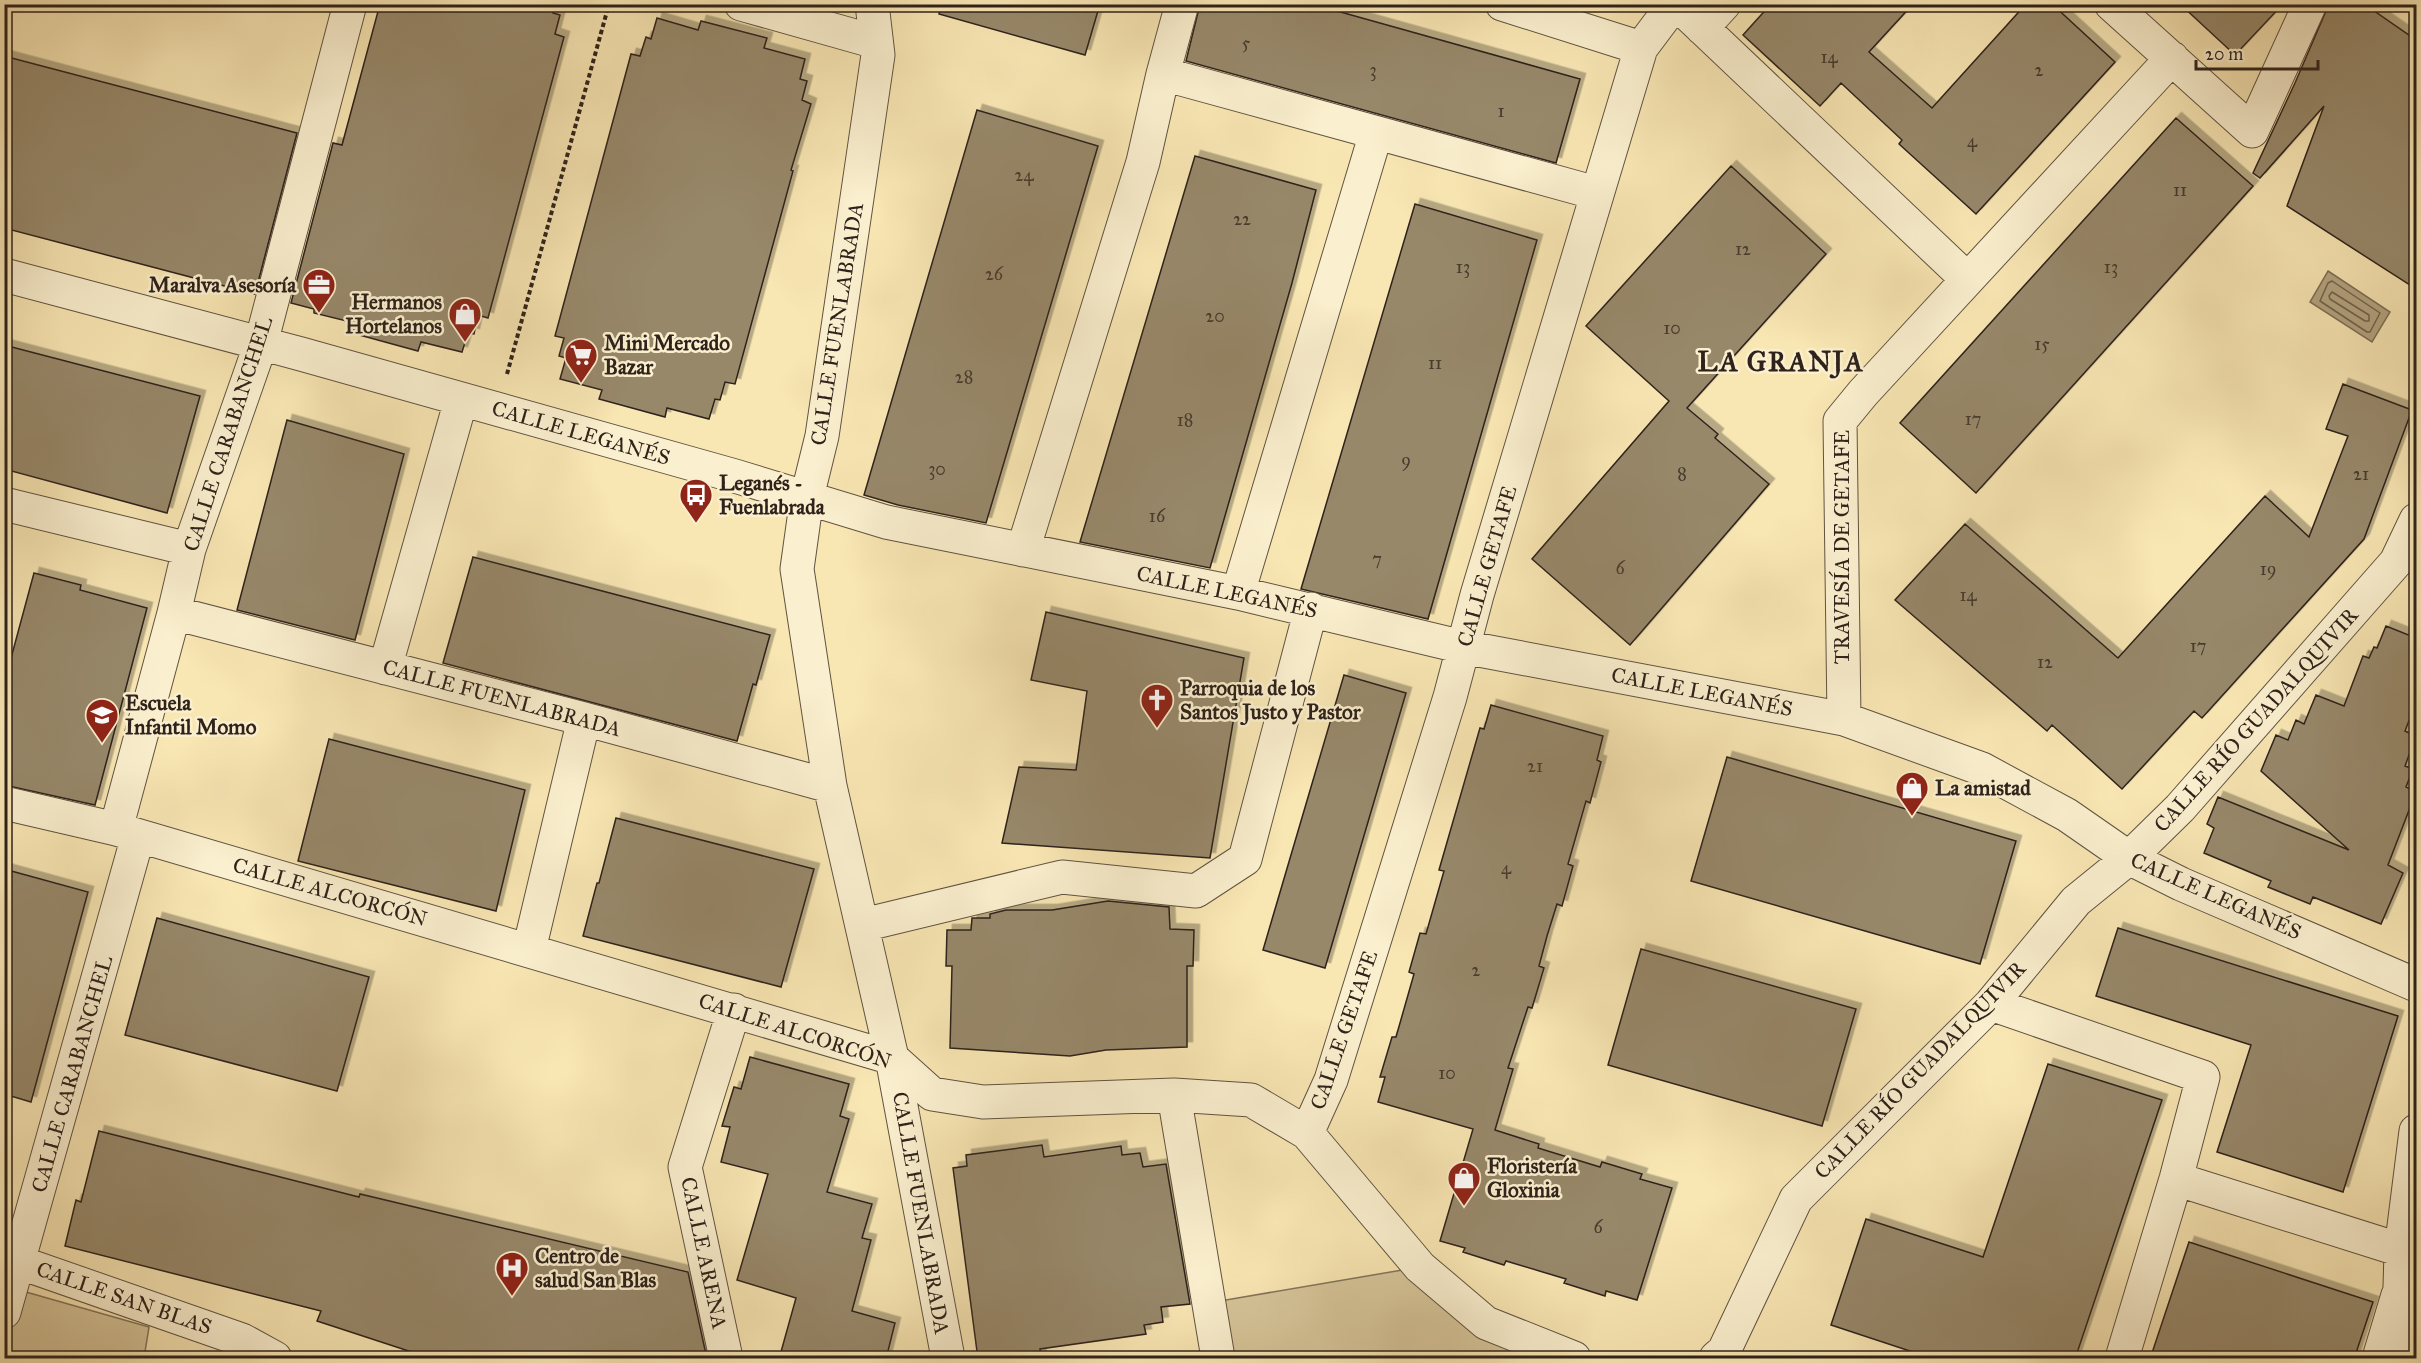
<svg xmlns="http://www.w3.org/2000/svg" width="2421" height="1363" font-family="'IM FELL Great Primer',serif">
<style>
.green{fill:#d6c599;stroke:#82745a;stroke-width:1.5}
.water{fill:#b3a37f;stroke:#7e6f57;stroke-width:1.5}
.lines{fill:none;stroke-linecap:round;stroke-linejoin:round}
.shore{stroke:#70624d;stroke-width:1.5}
.building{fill:#97886a;stroke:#2e221b;stroke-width:1.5;filter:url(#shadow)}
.minor-casing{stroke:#605341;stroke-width:35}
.path{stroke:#2e221b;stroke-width:4;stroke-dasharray:4.5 3;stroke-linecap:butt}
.minor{stroke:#faefce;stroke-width:33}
.labels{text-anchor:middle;stroke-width:5;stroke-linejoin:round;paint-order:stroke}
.number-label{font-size:18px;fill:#483c2f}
.poi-label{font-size:21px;font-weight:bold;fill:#2e221b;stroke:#faefce;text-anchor:start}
.street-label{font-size:21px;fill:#2e221b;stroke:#faefce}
.district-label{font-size:27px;font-weight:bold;letter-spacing:1.5px;fill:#2e221b;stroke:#faefce}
</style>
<defs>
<filter id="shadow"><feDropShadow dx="5.5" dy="-5.5" stdDeviation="0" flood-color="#0004"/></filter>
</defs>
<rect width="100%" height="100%" fill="#f8e6b3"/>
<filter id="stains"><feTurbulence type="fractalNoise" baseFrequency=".00333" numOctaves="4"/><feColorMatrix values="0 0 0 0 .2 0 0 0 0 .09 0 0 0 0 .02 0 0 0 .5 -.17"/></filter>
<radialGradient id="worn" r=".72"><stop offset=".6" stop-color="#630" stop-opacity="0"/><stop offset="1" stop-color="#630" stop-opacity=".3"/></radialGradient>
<path class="green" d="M1420,1267L1574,1358H1218L1208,1303Z
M12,1288L149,1327L144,1358H5V1317Z"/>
<path class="water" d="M2328,271L2390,312L2372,342L2310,302Z"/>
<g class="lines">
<path class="shore" d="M2332,281L2380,313L2370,332H2367L2320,301L2328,283Z
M2332,292L2369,315V321H2365L2330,299L2329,296Z"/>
</g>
<path class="building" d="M380,4H555L553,13L560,15L555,34L564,37L488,318L478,315L474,334L468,333L462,352L421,342L418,351L352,333L355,323L314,313V309L291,303L333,143L342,145Z
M941,4H1100L1085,55L939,14Z
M1200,4H1312L1580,79L1556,163L1186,61Z
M1771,4H1913L1869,52L1932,108L2026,4H2052L2115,62L1976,214L1899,144L1902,140L1841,83L1820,106L1743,35Z
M2180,4H2283L2235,55Z
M2329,4H2364L2416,40V289L2287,206L2324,106L2260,178L2253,173L2295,83Z
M657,18L698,30L701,21L767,38L764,48L805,59L800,79L807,81L802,100L811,104L791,170L793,171L735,384L725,382L720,400L715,399L709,419L667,408L665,417L599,399L602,390L560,379L566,358L559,356L564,338L555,336L631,54L640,56L646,37L651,39Z
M4,56L297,133L255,294L4,228Z
M977,110L1098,146L986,523L898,505L864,495Z
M2176,118L2253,186L1976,493L1900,423Z
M1195,156L1316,190L1292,283L1210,568L1080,542Z
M1731,166L1826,254L1687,408L1718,434L1715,438L1769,484L1630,645L1532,559L1669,401L1586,326Z
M1415,204L1537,240L1428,619L1301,589Z
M4,345L200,396L167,513L4,469Z
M2343,384L2412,410L2364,539L2202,718L2194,711L2122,789L2052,725L2047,731L1895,600L1965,524L2118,658L2265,496L2309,537L2348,436L2326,429Z
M287,420L404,454L355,640L237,610Z
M473,557L770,635L756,685L753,684L737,741L443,663Z
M34,573L81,585L80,590L147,608L95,805L4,785V684Z
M1046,612L1244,658L1210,858L1002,843L1019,767L1076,770L1087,691L1031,680Z
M2386,626L2416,638V702L2405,731L2416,736L2405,766L2413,769L2406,787L2416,792L2388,865L2403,873L2381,924L2313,897L2310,904L2268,887L2271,881L2204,853L2214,828L2207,824L2218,797L2349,850L2261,771L2276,735L2288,740L2296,720L2304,724L2316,695L2344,706L2363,656L2369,658L2374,647L2377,648Z
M1344,675L1406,693L1325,968L1263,950Z
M1491,705L1603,736L1597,760L1601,762L1590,803L1586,801L1568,864L1573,866L1562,906L1557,904L1547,936L1539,966L1544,968L1532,1008L1528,1007L1508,1068L1513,1069L1495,1130L1539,1144L1538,1148L1600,1167L1602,1162L1642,1174L1640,1179L1672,1188L1637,1300L1606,1291L1605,1296L1564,1283L1566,1279L1506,1261L1504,1265L1463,1252L1465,1248L1440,1241L1473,1129L1378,1102L1385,1077H1380L1392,1037H1396L1414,974L1409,972L1420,933L1426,934L1444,871L1439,870L1480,728L1484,729Z
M329,739L525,790L496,911L298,861Z
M1727,757L2016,841L1980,964L1691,881Z
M616,818L814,869L781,987L583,936L597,883H599Z
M4,869L88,892L31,1102L4,1094Z
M1108,901L1169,907L1170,929L1194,930L1193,966H1187V1047L1106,1050L1070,1056L950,1048L952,966H946L947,930H971L972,918H990V914L1006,910H1052Z
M157,918L369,977L337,1091L125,1035Z
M2118,928L2398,1016L2343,1192L2217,1152L2251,1045L2096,996Z
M1641,949L1856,1009L1822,1126L1608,1065Z
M750,1057L849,1084L840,1116L849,1119L827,1192L872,1204L862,1238L871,1240L852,1311L895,1323L886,1359H779L796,1298L737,1280L768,1174L721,1162L730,1127L722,1126L734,1087L741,1089Z
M2048,1064L2162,1100L2075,1359H1934L1831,1325L1866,1219L1983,1257Z
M99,1131L359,1197L360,1194L688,1272L707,1359H433L317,1321L321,1311L65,1246L76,1200L81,1202Z
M1042,1145L1044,1157L1121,1146L1122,1155L1140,1153L1143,1167L1166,1164L1190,1304L1161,1307L1163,1322L1144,1325L1146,1334L1040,1349L1041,1359H978L953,1168L967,1166L966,1155Z
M2189,1242L2373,1302L2354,1359H2150Z"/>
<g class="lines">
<g class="minor-casing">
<path id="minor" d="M741,4L876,42
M872,4L878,55L822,436L807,497L797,569L830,786L892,1058L948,1358
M1502,4L1641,48
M1677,4L1967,279
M2111,4L2252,131L2310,4
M1702,28L1724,4
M1163,74L1182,4
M4,275L301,354L735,476L886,522L1238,593L1463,647L1844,719L1982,769L2067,815L2129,858L2181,884L2416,985
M4,504L189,549
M1023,550L1143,162L1163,74L1596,193
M1238,593L1376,133
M174,613L584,719L830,786
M385,668L461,400
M1844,719L1840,421L1863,393L2172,58
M4,803L116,829L892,1058L932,1094L983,1102L1174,1095L1251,1100L1307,1133L1420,1267L1486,1323L1574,1358
M116,829L174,613L189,549L261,343L350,4
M863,925L1062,877L1196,891L1245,859L1311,609
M529,950L584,719
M1991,1004L2203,1077L2176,1179L2122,1358
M1174,1095L1218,1358
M1307,1133L1331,1080L1450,697L1477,595L1641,48L1674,4
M2176,1179L2401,1250
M4,1257L242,1340L275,1358
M4,1312L138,836
M726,1358L685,1167L734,1010
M1716,1358L1724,1351L1796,1199L1991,1004L2076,901L2129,858L2180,808L2396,562L2416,520
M2379,1358L2398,1295
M2412,1358L2400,1288L2401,1250L2416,1131"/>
</g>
<path class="path" d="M507,374L609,4"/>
<use href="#minor" class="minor"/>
</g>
<defs>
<g id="office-pin" transform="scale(1.725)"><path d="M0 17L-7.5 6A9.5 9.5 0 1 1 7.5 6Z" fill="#8f2418" stroke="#faefce"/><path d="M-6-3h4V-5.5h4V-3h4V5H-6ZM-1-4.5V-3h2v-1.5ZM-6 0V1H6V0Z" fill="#fff"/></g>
<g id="shop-pin" transform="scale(1.725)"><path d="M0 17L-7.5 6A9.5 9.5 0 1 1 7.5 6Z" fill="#8f2418" stroke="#faefce"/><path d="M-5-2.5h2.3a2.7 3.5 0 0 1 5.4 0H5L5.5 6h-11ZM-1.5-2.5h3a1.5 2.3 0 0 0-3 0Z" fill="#fff"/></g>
<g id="supermarket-pin" transform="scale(1.725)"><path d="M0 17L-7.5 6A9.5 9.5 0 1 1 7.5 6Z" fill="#8f2418" stroke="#faefce"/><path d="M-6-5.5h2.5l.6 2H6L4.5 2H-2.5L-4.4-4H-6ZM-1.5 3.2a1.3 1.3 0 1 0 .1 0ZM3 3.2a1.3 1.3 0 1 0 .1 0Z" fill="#fff"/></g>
<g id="bus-pin" transform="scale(1.725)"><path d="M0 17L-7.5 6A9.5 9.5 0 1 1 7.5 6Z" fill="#8f2418" stroke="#faefce"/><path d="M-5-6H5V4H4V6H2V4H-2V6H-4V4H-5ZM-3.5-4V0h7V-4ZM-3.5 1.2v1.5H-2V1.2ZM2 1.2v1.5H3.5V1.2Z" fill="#fff"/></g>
<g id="church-pin" transform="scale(1.725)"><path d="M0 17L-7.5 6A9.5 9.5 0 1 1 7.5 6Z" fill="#8f2418" stroke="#faefce"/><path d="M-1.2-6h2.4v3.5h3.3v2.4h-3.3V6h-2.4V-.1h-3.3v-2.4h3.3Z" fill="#fff"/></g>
<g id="school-pin" transform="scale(1.725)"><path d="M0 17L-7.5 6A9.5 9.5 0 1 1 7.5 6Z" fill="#8f2418" stroke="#faefce"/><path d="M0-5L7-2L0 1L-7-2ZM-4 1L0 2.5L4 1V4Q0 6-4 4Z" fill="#fff"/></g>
<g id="hospital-pin" transform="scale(1.725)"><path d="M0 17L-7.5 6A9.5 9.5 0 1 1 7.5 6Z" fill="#8f2418" stroke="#faefce"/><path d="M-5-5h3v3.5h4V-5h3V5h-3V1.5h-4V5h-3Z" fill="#fff"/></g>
</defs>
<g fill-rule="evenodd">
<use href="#office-pin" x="319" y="285"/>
<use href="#shop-pin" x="465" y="314"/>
<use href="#supermarket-pin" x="581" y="355"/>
<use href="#bus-pin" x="696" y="495"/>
<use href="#church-pin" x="1157" y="700"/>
<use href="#school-pin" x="102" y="715"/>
<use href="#shop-pin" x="1912" y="788"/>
<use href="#shop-pin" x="1464" y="1178"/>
<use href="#hospital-pin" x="512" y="1268"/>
</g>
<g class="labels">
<g class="number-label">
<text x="1246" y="49">5</text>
<text x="1829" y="63">14</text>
<text x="1373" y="76">3</text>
<text x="2039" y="76">2</text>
<text x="1501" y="117">1</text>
<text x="1972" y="147">4</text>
<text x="1024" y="181">24</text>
<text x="2180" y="196">11</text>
<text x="1242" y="225">22</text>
<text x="1743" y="255">12</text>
<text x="1463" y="273">13</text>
<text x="2111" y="273">13</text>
<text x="994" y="280">26</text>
<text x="1215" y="322">20</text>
<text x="1672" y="334">10</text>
<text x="2042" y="350">15</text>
<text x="1435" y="369">11</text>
<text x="964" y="383">28</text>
<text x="1973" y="425">17</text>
<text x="1185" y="426">18</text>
<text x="1406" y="466">9</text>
<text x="937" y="475">30</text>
<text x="1682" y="480">8</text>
<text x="2361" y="480">21</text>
<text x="1157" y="522">16</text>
<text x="1377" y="565">7</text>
<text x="1620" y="574">6</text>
<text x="2268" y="575">19</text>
<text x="1968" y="601">14</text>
<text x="2198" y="652">17</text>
<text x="2045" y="668">12</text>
<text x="1535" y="772">21</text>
<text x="1506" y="874">4</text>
<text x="1476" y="976">2</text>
<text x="1447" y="1079">10</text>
<text x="1598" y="1233">6</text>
</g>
<g class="poi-label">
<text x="296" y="292" text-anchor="end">Maralva Asesoría</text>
<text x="442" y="309" text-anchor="end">Hermanos<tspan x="442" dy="24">Hortelanos</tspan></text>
<text x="604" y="350">Mini Mercado<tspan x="604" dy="24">Bazar</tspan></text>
<text x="719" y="490">Leganés -<tspan x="719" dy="24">Fuenlabrada</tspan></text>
<text x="1180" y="695">Parroquia de los<tspan x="1180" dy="24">Santos Justo y Pastor</tspan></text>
<text x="125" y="710">Escuela<tspan x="125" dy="24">Infantil Momo</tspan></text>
<text x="1935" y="795">La amistad</text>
<text x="1487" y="1173">Floristería<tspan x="1487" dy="24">Gloxinia</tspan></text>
<text x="535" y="1263">Centro de<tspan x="535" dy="24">salud San Blas</tspan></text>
</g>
<g class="street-label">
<text transform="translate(837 324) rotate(-81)" y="7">CALLE FUENLABRADA</text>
<text transform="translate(581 433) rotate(16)" y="7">CALLE LEGANÉS</text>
<text transform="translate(228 434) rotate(-72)" y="7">CALLE CARABANCHEL</text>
<text transform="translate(1842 547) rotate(-90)" y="7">TRAVESÍA DE GETAFE</text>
<text transform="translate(1487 566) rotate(-74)" y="7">CALLE GETAFE</text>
<text transform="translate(1227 592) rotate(12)" y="7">CALLE LEGANÉS</text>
<text transform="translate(1702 692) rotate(11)" y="7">CALLE LEGANÉS</text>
<text transform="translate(502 698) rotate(15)" y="7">CALLE FUENLABRADA</text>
<text transform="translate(2256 720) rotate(-48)" y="7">CALLE RÍO GUADALQUIVIR</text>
<text transform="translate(330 892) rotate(16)" y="7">CALLE ALCORCÓN</text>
<text transform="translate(2216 896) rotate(24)" y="7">CALLE LEGANÉS</text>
<text transform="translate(1344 1030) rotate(-71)" y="7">CALLE GETAFE</text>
<text transform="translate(795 1031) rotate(18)" y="7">CALLE ALCORCÓN</text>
<text transform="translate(1920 1070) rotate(-46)" y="7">CALLE RÍO GUADALQUIVIR</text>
<text transform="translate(72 1074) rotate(-74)" y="7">CALLE CARABANCHEL</text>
<text transform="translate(921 1213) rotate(80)" y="7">CALLE FUENLABRADA</text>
<text transform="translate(704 1253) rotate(78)" y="7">CALLE ARENA</text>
<text transform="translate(124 1298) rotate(19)" y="7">CALLE SAN BLAS</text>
</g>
<g class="district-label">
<text x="1781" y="371">LA GRANJA</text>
</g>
</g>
<rect width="2421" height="1363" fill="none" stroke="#f8e6b3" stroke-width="24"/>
<rect x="6" y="6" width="2409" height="1351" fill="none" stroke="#2e221b" stroke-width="3"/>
<rect x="12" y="12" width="2397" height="1339" fill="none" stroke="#2e221b" stroke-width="1.5"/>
<path d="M2196 60v9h122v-9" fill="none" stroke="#2e221b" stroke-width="3"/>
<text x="2205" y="60" font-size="18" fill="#2e221b" stroke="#faefce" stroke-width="4.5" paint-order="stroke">20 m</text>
<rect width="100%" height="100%" filter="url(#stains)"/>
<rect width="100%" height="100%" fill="url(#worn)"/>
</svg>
